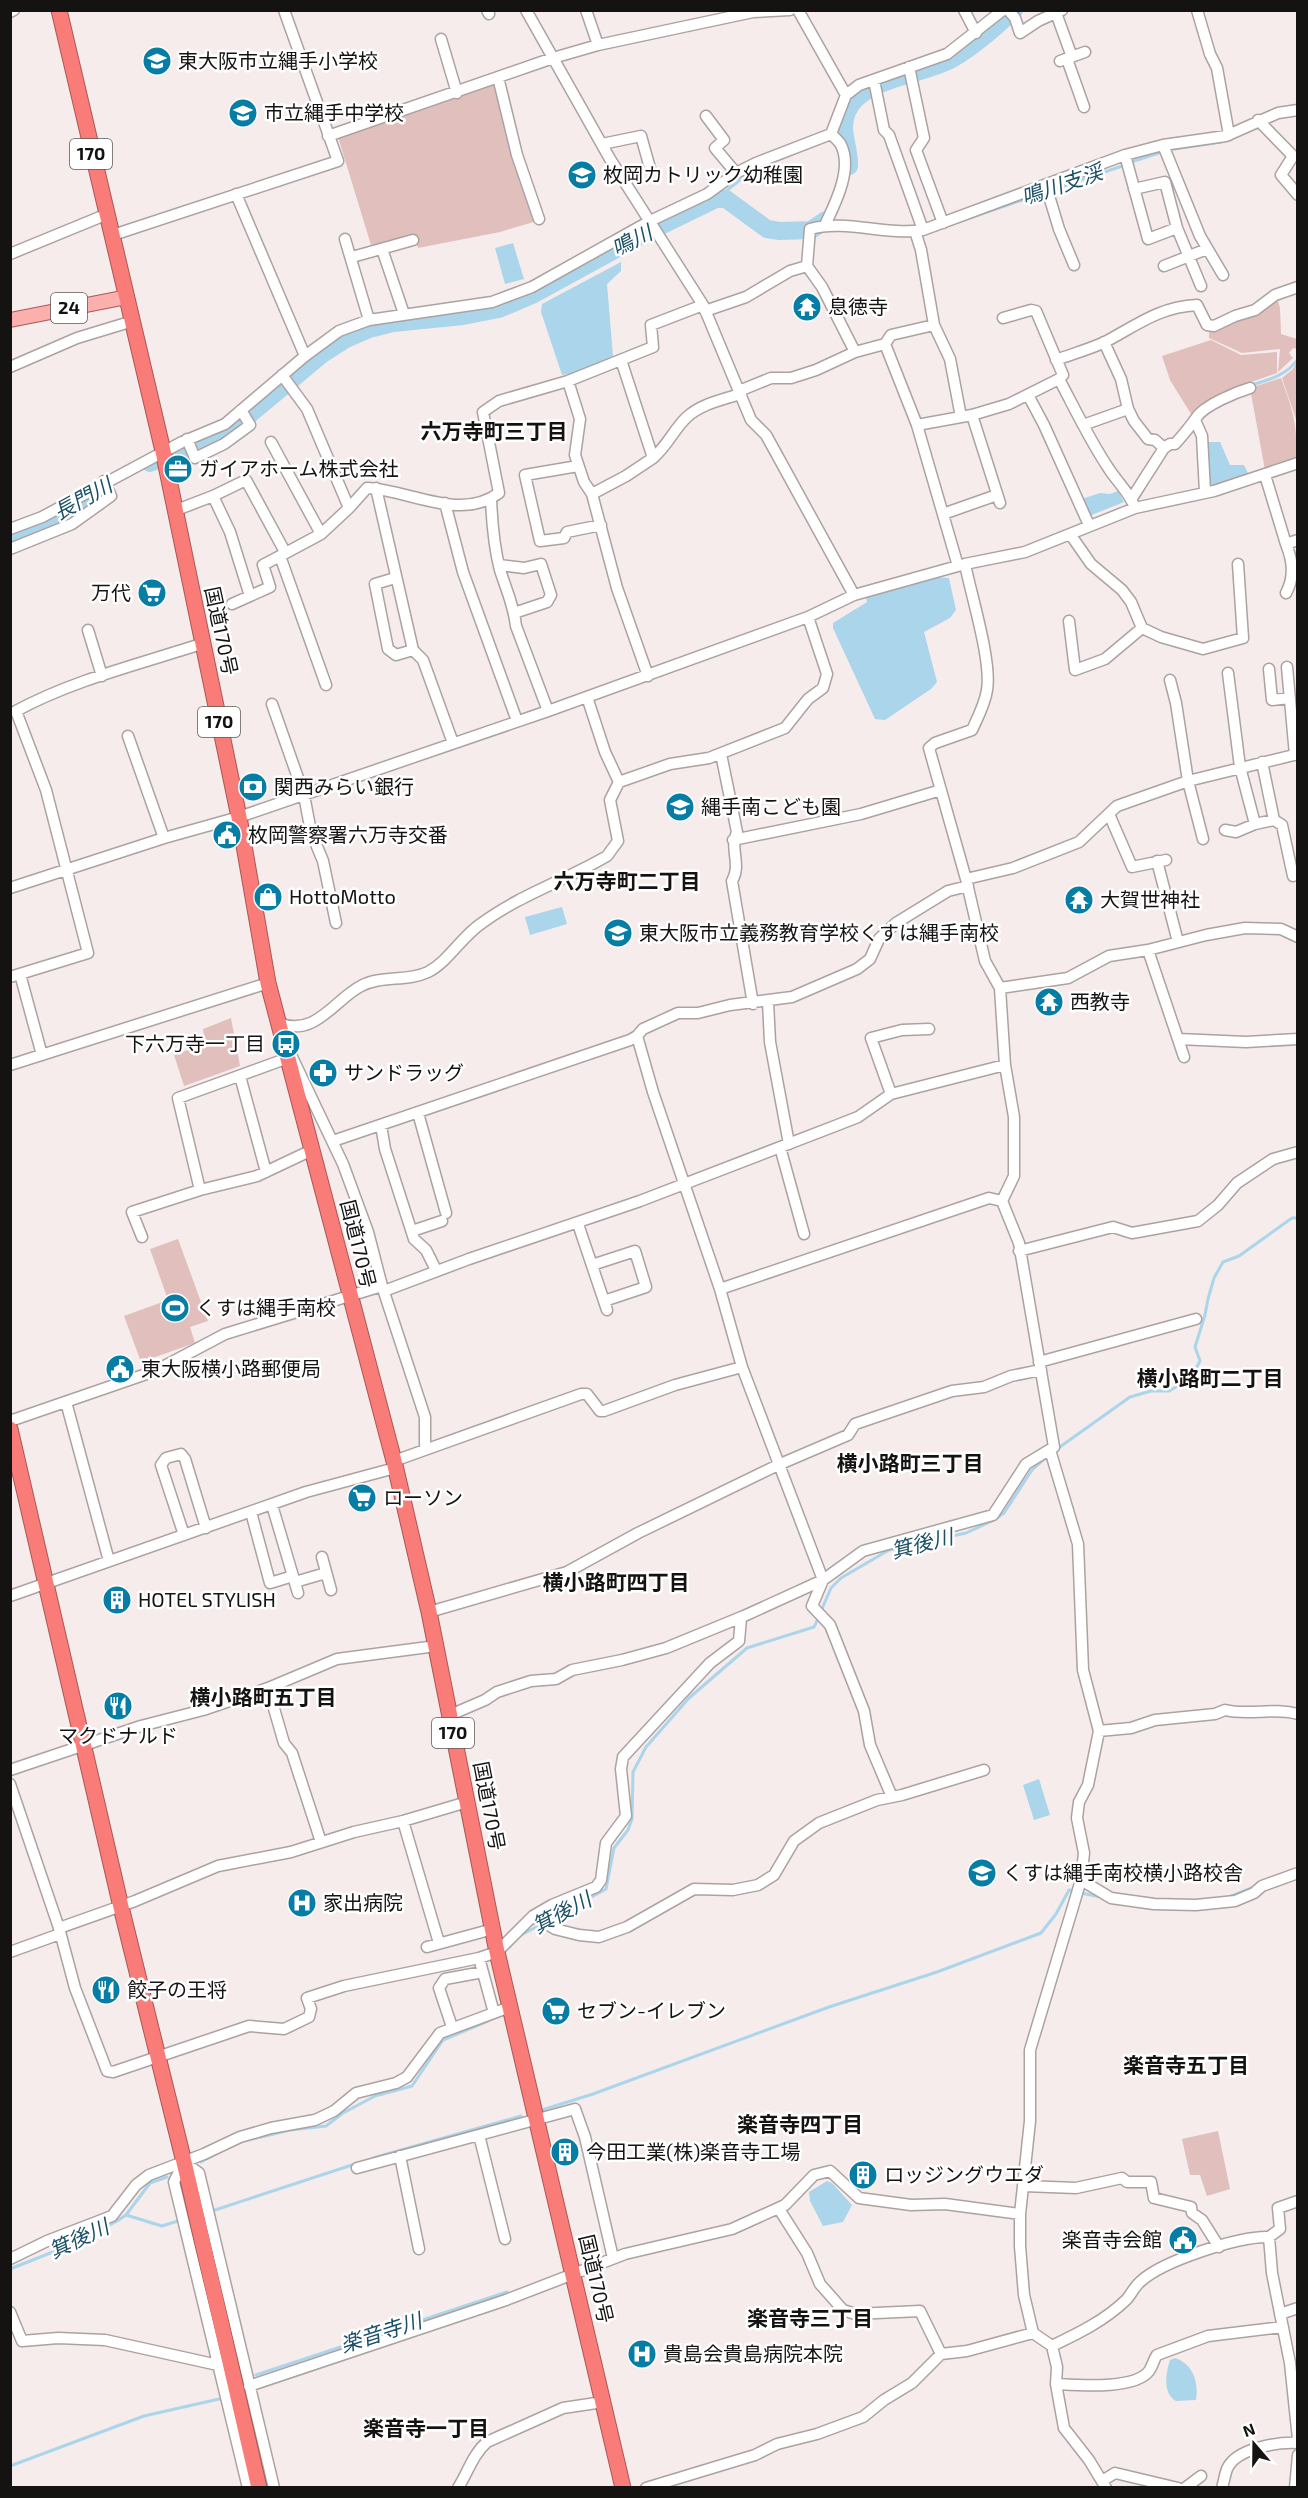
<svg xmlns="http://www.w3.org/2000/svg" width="1308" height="2498" font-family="'Exo 2','Noto Sans JP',sans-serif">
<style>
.green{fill:#e0bfbc}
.water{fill:#aad5ea}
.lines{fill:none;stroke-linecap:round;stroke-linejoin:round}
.stream{stroke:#aad5ea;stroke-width:3}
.river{stroke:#aad5ea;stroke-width:18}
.minor-casing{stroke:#aba2a1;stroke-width:13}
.major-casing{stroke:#aa5754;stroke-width:16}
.highway-casing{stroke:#aa5754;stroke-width:17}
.minor{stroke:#fff;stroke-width:10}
.major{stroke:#fcb0ae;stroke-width:14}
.highway{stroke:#fa7c78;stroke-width:15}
.labels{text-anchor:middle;stroke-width:5;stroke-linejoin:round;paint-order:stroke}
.shield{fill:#fff;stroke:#5b5959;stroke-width:1.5}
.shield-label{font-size:18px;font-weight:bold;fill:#151212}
.poi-label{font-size:20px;fill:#151212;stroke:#fff;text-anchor:start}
.street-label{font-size:20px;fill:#151212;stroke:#fff}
.water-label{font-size:21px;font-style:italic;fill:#1b5067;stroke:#fff}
.neighbourhood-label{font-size:21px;font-weight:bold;fill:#151212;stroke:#fff}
</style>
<rect width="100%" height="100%" fill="#f6ecec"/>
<path class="green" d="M496,84L537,221L500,232L418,248L414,236L371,245L338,137Z
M1277,297L1280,308L1281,334L1297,339V349L1293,348L1289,353L1293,358L1278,372L1280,349L1242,353L1209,338V331Z
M1211,340L1241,355L1277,352V373L1220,393L1191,414L1170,380L1162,356Z
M1297,361V422L1282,378L1293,369Z
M1281,378C1293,410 1297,424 1297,459L1265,470L1250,388Z
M231,1018L240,1066L184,1086L174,1055L205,1044L203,1029Z
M178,1239L208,1321L190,1327L195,1343L141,1362L124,1316L168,1300L150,1249Z
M1218,2131L1230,2189L1207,2196L1200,2175H1190L1182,2139Z"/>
<path class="water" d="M513,243L524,279L505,284L495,248Z
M621,262V271L607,284L613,356L576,373L562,375L541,312L542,304Z
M1208,442H1220L1230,465H1244L1249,475L1208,489L1205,444Z
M1118,491L1124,502L1089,516L1082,499L1100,493L1110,494Z
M936,577L949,578L956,610L950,618L924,632L937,682L931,689L885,720L875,719L833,628V623L867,602L866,597L920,580Z
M562,907L567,924L530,935L525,917Z
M1039,1779L1050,1815L1034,1820L1023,1785Z
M827,2181L832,2183L852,2205L843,2222L823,2226L810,2201L809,2192Z
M1175,2358C1193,2364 1199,2382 1196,2400L1176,2401C1162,2393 1166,2373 1170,2360Z"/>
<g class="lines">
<path class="stream" d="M1168,150L1221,142
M1131,162L1162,152
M716,199L755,168
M958,222L1125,165
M1251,385C1269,380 1287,375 1298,359
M1139,497L1143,490
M1057,1449L1130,1397L1151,1391H1169L1191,1378L1200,1361L1195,1347L1205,1315L1208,1299L1214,1278L1223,1262L1239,1256L1292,1218H1298
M821,1611L831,1588L841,1578L889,1550L966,1533L994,1520L1004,1513L1032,1470L1049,1455
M1081,1893L1101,1897
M1229,1897L1254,1887
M548,1921L606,1889L614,1848L628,1830L632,1819L633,1772L646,1747L689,1698L747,1648L814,1627L819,1617
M519,1936L542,1924
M542,2110L593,2094L829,2007L937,1972L1041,1933L1056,1914L1069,1890L1075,1891
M244,2141L290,2130L326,2126L343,2113L375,2096L412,2086L443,2040L488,2021
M373,2158L521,2116
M201,2162L216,2154
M212,2211L355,2164
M126,2215L162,2226L178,2221
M10,2269L83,2240L117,2221L126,2215L150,2183L167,2177
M256,2375L507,2292
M10,2466L144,2416L219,2399"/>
<path class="river" d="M849,166C850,147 839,131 847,112C861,78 922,76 952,59C975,46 995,28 1014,10
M150,463L216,437L243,420L321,355L346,339L369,329L393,323L463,316L499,309L532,295L640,236L716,199H726L767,229L780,231L811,230L826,220
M10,540L89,497"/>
<g class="minor-casing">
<path id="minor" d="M487,10L489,14
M526,10L610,159L703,305L751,420L766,435L854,595
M586,10L598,45
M964,10L976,33
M1008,10L1015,18L1020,33L1038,21L1062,10
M1197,10L1210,54L1217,68L1229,135
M10,12L14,10
M1056,13L1072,57
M441,39L457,93
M1067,59L1084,107
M1060,61L1085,52
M909,67L924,138L916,150L943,223
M498,77L517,155L539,219
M874,80L884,130L889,135L923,230
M846,95L859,85L947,54L1003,10
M706,116L724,140L715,148L736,173
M1258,120L1293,156L1281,175L1298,195
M328,136L553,58L598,45L753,12L790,10
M602,144L641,136L650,168
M1163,145L1200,236L1223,275
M1125,155L1148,239L1177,228
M1046,186L1059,229L1074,265
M1134,189L1165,182L1177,228L1201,286
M236,194L305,356
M825,225C835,204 853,169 841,145C839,141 834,137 831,134
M915,231L921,250L934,325L950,359L961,417
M113,235L338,161L284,10
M345,239L369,320
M382,249L404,314
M10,254L105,215
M352,257L413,240
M1164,266L1207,249
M705,311L746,297L790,271L807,266
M1003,318L1031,310L1036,311L1063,375L1059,379
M1104,342L1121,379L1128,409L1134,421L1148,439L1155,440L1164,448L1132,498
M885,344L891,335L934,325
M855,352L822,287L807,266L810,229C846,219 886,236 923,230L1125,155L1163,145L1226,136L1278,113L1298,110
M621,360L653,458C668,445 674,429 687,417C701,404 722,400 740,394
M1056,360C1072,354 1090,349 1105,342C1137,325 1159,307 1197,305L1207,325L1214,326L1235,316L1255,310L1275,295L1298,287
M10,367L77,338L133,321
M282,375L307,409L349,508L367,488C410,490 460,522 499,493L483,412L499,401L568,381L653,347L651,325L703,305
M568,381L580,419L575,455L584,482L592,494
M739,391L771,378H791L816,370L855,352L885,344L917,425L958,566
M1028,395L1044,425L1089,525
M972,415L1000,503
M1195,420L1202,436L1205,492
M917,425L972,415L1009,404L1059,379C1075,409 1090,441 1109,469C1118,483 1130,493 1135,508
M1083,425L1128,409
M187,439L195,458L224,444L250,425L241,410
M271,442L321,534
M1164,448L1170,444H1175C1183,435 1190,427 1196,418C1204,405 1237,392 1250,388
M578,466L525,475L540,541L564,538L567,532L601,525
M1265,475L1286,544L1298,540
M376,488L413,650L423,660L453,743
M213,496L230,532L250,596
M491,499C492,524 494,547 500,570C506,589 514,606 516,626L548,711
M445,503L463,572L517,721
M174,511L213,496L246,480L285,552
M943,514L997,495
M10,529L42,517L182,442L225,424L305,356L339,331L369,320L492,302L532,287L650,221L707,194L736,173L756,163L831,134L846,95L798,10
M1070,534L1091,564L1122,590L1131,602L1142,628L1161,637L1203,649L1243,638L1238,564
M1286,544C1293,561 1295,577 1286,593
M10,549L72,524L111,496L104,481
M499,565L524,568L541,564L551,595L547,602L514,613
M395,578L375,584L388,649L396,655L413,650
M232,604L270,587L263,565L280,556
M1069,621L1075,670L1105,659L1142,628
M88,630L102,676
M1287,667L1295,755
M1269,669L1272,700L1290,698
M1228,673L1240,767L1255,824
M648,676L617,588L592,494L626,476L653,458
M1170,680L1176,703L1188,781L1203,839
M326,685L280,556L321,534L349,508
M587,697L605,752L619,782
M272,704L304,795L311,832L323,861L336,923
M128,736L164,838
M721,754L737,832C729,849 742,864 732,881L753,1004
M1262,762L1274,820
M1109,814L1132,867L1166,860
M1225,830L1236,832L1255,824L1274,820L1282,825L1293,876
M733,840L861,814L941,790
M1157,861L1178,942
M966,879L1013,868L1079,842L1117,806L1188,781L1298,754
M10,888L164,838L239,817L548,711L808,617L854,595L965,564L1025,552L1135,508L1214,491L1298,463
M1148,950L1184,1057
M20,974L42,1055
M10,977L88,953L46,790L16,711C73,680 140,664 201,644
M1000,988L1068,978L1109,956L1148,950L1206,935L1245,928L1281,929L1298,937
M768,1002L770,1042L789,1144
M279,1023C315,1038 335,999 361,986C381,975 407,982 428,972C449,961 462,936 482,923C520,895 566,880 607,856L618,841L610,800L619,782L670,764L709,758L785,728L808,699L823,688L827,674L808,617
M1178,1039L1246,1042L1298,1039
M292,1057L343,1164L368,1232L382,1286L425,1417V1450
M10,1065L268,983
M240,1076L266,1172
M891,1094L871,1038L902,1030L929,1029
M418,1113L446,1213
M381,1125L385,1149L414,1239L426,1250L436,1270
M333,1141L630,1040L637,1036L643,1029L678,1013H698L730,1005L792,997L857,969L870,959L879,939L896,923L948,891L968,886
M780,1147L804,1234
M200,1190L257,1176L312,1150
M578,1224L607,1310
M412,1231L442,1221
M142,1237L132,1212L200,1190L178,1098L288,1058
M1019,1251L1113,1227L1132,1233L1198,1221L1218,1205L1237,1183L1273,1159L1298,1152
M592,1265L635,1251L646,1287L604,1301
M720,1289L989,1198L1002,1201
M384,1291L469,1259L640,1201L835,1126L858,1117L891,1094L1005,1065
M1039,1362L1196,1319
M66,1402L109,1561
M10,1421L155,1371L225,1334L382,1286
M1050,1450L1078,1544L1083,1670L1099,1731L1088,1785L1079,1802L1077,1818L1084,1853L1081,1880L1030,2050V2121L1020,2214V2246L1024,2295L1033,2333L1052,2346C1079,2333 1104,2321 1126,2300C1131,2295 1134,2287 1140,2282C1162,2261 1239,2236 1269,2237L1280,2229L1278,2208L1298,2201
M394,1461L581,1394H587L600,1411H604L675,1385L742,1367L720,1289L653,1092L637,1036
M272,1505L298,1593
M251,1512L270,1583L293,1576
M184,1535L161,1465L166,1458L181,1454L185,1459L206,1528
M322,1557L331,1590
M295,1582L326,1573
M10,1596L306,1492L395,1468
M429,1612L567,1572L638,1533L778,1465L848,1435L855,1424L952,1391L984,1387L1011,1376L1041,1370
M268,1688L284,1743L292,1753L321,1842
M450,1715L485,1700L497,1692L531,1681L556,1679L572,1670L622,1660L666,1648L744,1616L823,1580L742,1367
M1099,1731L1131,1728L1155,1720L1215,1714L1225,1710C1249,1716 1273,1707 1298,1714
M10,1770L141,1726L203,1710L268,1688L337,1659L436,1646
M10,1784L59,1928L75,1988L107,2071L113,2072L249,2026L284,2029L309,2017L311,2009L307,1998L344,1986L479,1958
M892,1797L870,1745L864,1711L830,1625L812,1606L823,1580L863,1551L993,1515L1026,1464L1054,1447L1019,1243L1002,1201L1014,1176V1117L1005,1065L1000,988L985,961L966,879L929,748L935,743L972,730C978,717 985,704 987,690C992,661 971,595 965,564
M403,1821L439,1943
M1081,1880L1111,1898L1154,1904L1196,1905L1235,1901L1254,1893L1262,1886L1298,1873
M533,1916L555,1929L579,1935L599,1937L627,1927L694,1889L733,1890L758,1885L774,1875L794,1841L819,1823L877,1800L902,1795L984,1770
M59,1928L135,1901L218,1866L291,1852L354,1832L403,1821L467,1802
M427,1947L493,1929
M10,1952L60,1934
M494,2013L479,1958L497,1952L533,1916L552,1905L596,1887L601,1880L606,1843L626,1816L621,1769L623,1757L710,1663L739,1641L741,1618
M452,2027L439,1988L445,1979L483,1972
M479,2135L505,2239
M400,2156L419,2249
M184,2162L199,2173L274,2488
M184,2162L174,2182L248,2488
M357,2168L575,2109L585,2137L613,2258
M1024,2186L1076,2188L1122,2178L1127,2182H1151L1154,2198L1191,2207L1192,2213L1202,2220L1219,2247
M779,2209L807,2253L820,2284L843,2310L855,2314L920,2311L941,2354
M1269,2237L1272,2273L1290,2363L1298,2439
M10,2259L47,2241L112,2216L136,2185L149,2175L204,2154L240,2137L271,2128L315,2120L334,2111L356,2093L396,2083L407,2077L440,2033L510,2007
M10,2312L22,2341L58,2338L105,2340L218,2365
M1280,2314L1298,2308
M1052,2346L1057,2367L1056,2384L1064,2428L1089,2460L1106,2488
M1056,2384C1077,2385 1135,2390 1149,2371C1152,2367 1154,2359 1157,2355L1208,2336L1283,2327
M249,2386L506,2300L625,2254L732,2229L785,2205L814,2175L830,2171L859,2198L911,2205L945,2204L1020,2214
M1102,2481L1115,2473L1178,2488
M458,2488C468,2472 473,2454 487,2442L563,2408L603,2402
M646,2488L755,2455L777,2444L817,2434L863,2417L884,2400L912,2383L941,2354L967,2351L1033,2333
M1185,2488L1201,2476
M1222,2488C1224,2481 1225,2474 1227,2469C1236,2448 1278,2442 1298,2443
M1295,2488L1298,2455"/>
</g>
<g class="major-casing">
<path id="major" d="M10,320L127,297"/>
</g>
<g class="highway-casing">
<path id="highway" d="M59,10L163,451L239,817L268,983L394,1461L429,1612L497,1952L623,2488
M10,1429L121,1907L184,2162L259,2488"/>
</g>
<use href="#minor" class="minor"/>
<use href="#major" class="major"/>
<use href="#highway" class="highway"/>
</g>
<defs>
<g id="school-disc" transform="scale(1.5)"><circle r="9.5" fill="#067da5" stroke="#fff"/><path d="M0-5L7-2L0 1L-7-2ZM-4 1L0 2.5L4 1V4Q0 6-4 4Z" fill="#fff"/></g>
<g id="temple-disc" transform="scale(1.5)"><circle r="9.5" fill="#067da5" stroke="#fff"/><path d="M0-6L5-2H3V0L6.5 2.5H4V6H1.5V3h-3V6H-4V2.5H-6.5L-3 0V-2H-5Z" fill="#fff"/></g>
<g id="office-disc" transform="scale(1.5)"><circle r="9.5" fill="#067da5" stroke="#fff"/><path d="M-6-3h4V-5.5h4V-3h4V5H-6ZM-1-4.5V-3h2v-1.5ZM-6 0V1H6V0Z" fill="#fff"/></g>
<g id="supermarket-disc" transform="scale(1.5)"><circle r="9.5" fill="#067da5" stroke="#fff"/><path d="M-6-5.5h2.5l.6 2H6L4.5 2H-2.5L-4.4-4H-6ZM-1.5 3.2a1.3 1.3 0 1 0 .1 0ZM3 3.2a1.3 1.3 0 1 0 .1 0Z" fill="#fff"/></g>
<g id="bank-disc" transform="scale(1.5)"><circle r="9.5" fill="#067da5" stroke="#fff"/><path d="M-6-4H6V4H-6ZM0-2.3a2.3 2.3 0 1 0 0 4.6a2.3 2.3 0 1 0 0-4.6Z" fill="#fff"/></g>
<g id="civic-disc" transform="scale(1.5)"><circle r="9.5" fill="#067da5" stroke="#fff"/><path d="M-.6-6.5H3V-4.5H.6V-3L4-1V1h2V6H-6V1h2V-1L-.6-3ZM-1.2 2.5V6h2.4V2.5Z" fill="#fff"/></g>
<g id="shop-disc" transform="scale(1.5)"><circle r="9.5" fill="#067da5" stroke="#fff"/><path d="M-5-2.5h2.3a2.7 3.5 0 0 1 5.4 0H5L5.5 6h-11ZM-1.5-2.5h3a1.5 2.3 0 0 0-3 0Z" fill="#fff"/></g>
<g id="bus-disc" transform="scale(1.5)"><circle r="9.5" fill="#067da5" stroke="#fff"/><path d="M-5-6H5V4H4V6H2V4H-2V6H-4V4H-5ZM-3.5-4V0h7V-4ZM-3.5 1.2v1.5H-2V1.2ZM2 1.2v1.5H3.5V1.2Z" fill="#fff"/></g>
<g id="pharmacy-disc" transform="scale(1.5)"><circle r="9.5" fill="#067da5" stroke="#fff"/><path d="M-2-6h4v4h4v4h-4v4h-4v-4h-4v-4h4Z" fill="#fff"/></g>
<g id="stadium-disc" transform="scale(1.5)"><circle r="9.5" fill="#067da5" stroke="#fff"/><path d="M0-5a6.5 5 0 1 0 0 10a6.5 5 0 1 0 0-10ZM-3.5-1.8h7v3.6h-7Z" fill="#fff"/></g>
<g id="building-disc" transform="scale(1.5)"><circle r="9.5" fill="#067da5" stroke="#fff"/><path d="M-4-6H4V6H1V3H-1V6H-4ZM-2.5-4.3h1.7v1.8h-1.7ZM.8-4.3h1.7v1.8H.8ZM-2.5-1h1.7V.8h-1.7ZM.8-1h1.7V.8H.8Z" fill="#fff"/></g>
<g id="restaurant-disc" transform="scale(1.5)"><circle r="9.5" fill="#067da5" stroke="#fff"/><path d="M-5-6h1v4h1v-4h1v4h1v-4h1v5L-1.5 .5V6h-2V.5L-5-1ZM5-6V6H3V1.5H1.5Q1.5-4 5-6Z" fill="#fff"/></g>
<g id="hospital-disc" transform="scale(1.5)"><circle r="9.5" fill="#067da5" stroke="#fff"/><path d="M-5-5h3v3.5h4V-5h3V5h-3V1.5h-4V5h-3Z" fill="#fff"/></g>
</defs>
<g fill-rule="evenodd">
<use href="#school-disc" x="157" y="61"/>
<use href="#school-disc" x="243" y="113"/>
<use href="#school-disc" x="582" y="175"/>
<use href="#temple-disc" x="807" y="307"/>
<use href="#office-disc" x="178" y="469"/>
<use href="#supermarket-disc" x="152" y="593"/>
<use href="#bank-disc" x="253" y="787"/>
<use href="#school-disc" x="680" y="807"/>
<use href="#civic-disc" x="227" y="835"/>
<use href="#shop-disc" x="268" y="897"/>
<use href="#temple-disc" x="1079" y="900"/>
<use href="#school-disc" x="618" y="933"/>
<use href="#temple-disc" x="1049" y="1002"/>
<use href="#bus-disc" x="286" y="1044"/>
<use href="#pharmacy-disc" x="323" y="1073"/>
<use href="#stadium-disc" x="175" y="1308"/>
<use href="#civic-disc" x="120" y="1369"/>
<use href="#supermarket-disc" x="362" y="1498"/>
<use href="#building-disc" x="117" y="1600"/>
<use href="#restaurant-disc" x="118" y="1706"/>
<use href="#school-disc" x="982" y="1873"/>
<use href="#hospital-disc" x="302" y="1903"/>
<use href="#restaurant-disc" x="106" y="1990"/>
<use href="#supermarket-disc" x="556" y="2011"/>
<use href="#building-disc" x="565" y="2152"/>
<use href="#building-disc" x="863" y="2175"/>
<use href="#civic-disc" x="1183" y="2240"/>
<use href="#hospital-disc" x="642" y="2354"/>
</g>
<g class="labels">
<g class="shield">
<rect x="70" y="139" width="42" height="30" rx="4.5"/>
<rect x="51" y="293" width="36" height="30" rx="4.5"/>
<rect x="198" y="707" width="42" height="30" rx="4.5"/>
<rect x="432" y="1718" width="42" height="30" rx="4.5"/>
</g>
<g class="shield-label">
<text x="91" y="160">170</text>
<text x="69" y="314">24</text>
<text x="219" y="728">170</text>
<text x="453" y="1739">170</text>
</g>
<g class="poi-label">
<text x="178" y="68">東大阪市立縄手小学校</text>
<text x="264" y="120">市立縄手中学校</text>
<text x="603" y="182">枚岡カトリック幼稚園</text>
<text x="828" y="314">息徳寺</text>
<text x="199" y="476">ガイアホーム株式会社</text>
<text x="131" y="600" text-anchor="end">万代</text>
<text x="274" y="794">関西みらい銀行</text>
<text x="701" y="814">縄手南こども園</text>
<text x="248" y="842">枚岡警察署六万寺交番</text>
<text x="289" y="904">HottoMotto</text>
<text x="1100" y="907">大賀世神社</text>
<text x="639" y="940">東大阪市立義務教育学校くすは縄手南校</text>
<text x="1070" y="1009">西教寺</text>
<text x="265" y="1051" text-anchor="end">下六万寺一丁目</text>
<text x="344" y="1080">サンドラッグ</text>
<text x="196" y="1315">くすは縄手南校</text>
<text x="141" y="1376">東大阪横小路郵便局</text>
<text x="383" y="1505">ローソン</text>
<text x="138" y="1607">HOTEL STYLISH</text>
<text x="118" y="1743" text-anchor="middle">マクドナルド</text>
<text x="1003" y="1880">くすは縄手南校横小路校舎</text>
<text x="323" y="1910">家出病院</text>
<text x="127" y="1997">餃子の王将</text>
<text x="577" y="2018">セブン-イレブン</text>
<text x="586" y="2159">今田工業(株)楽音寺工場</text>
<text x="884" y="2182">ロッジングウエダ</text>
<text x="1162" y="2247" text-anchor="end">楽音寺会館</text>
<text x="663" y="2361">貴島会貴島病院本院</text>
</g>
<g class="street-label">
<text transform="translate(221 631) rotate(78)" y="7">国道170号</text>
<text transform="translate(358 1244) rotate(76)" y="7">国道170号</text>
<text transform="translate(489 1806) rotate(79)" y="7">国道170号</text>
<text transform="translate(596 2279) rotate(77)" y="7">国道170号</text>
</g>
<g class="water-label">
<text transform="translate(1062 185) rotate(-19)" y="7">鳴川支渓</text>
<text transform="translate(632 241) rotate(-27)" y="7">鳴川</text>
<text transform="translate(83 499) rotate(-29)" y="7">長門川</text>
<text transform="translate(922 1544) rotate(-14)" y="7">箕後川</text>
<text transform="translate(562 1913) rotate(-28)" y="7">箕後川</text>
<text transform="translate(79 2239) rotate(-25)" y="7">箕後川</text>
<text transform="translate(381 2333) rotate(-18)" y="7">楽音寺川</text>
</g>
<g class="neighbourhood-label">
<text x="494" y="439">六万寺町三丁目</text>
<text x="627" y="889">六万寺町二丁目</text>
<text x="1210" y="1386">横小路町二丁目</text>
<text x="910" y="1471">横小路町三丁目</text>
<text x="616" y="1590">横小路町四丁目</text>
<text x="263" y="1705">横小路町五丁目</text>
<text x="1186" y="2073">楽音寺五丁目</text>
<text x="800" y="2132">楽音寺四丁目</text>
<text x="810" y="2326">楽音寺三丁目</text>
<text x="426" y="2436">楽音寺一丁目</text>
</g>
</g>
<rect width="1308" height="2498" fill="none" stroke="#151212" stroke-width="24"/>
<g transform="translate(1254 2444) rotate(340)" stroke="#ffffff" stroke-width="4.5" paint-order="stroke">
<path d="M0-4.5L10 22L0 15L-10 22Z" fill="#151212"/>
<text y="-9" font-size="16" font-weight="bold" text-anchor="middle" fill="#151212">N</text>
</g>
</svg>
